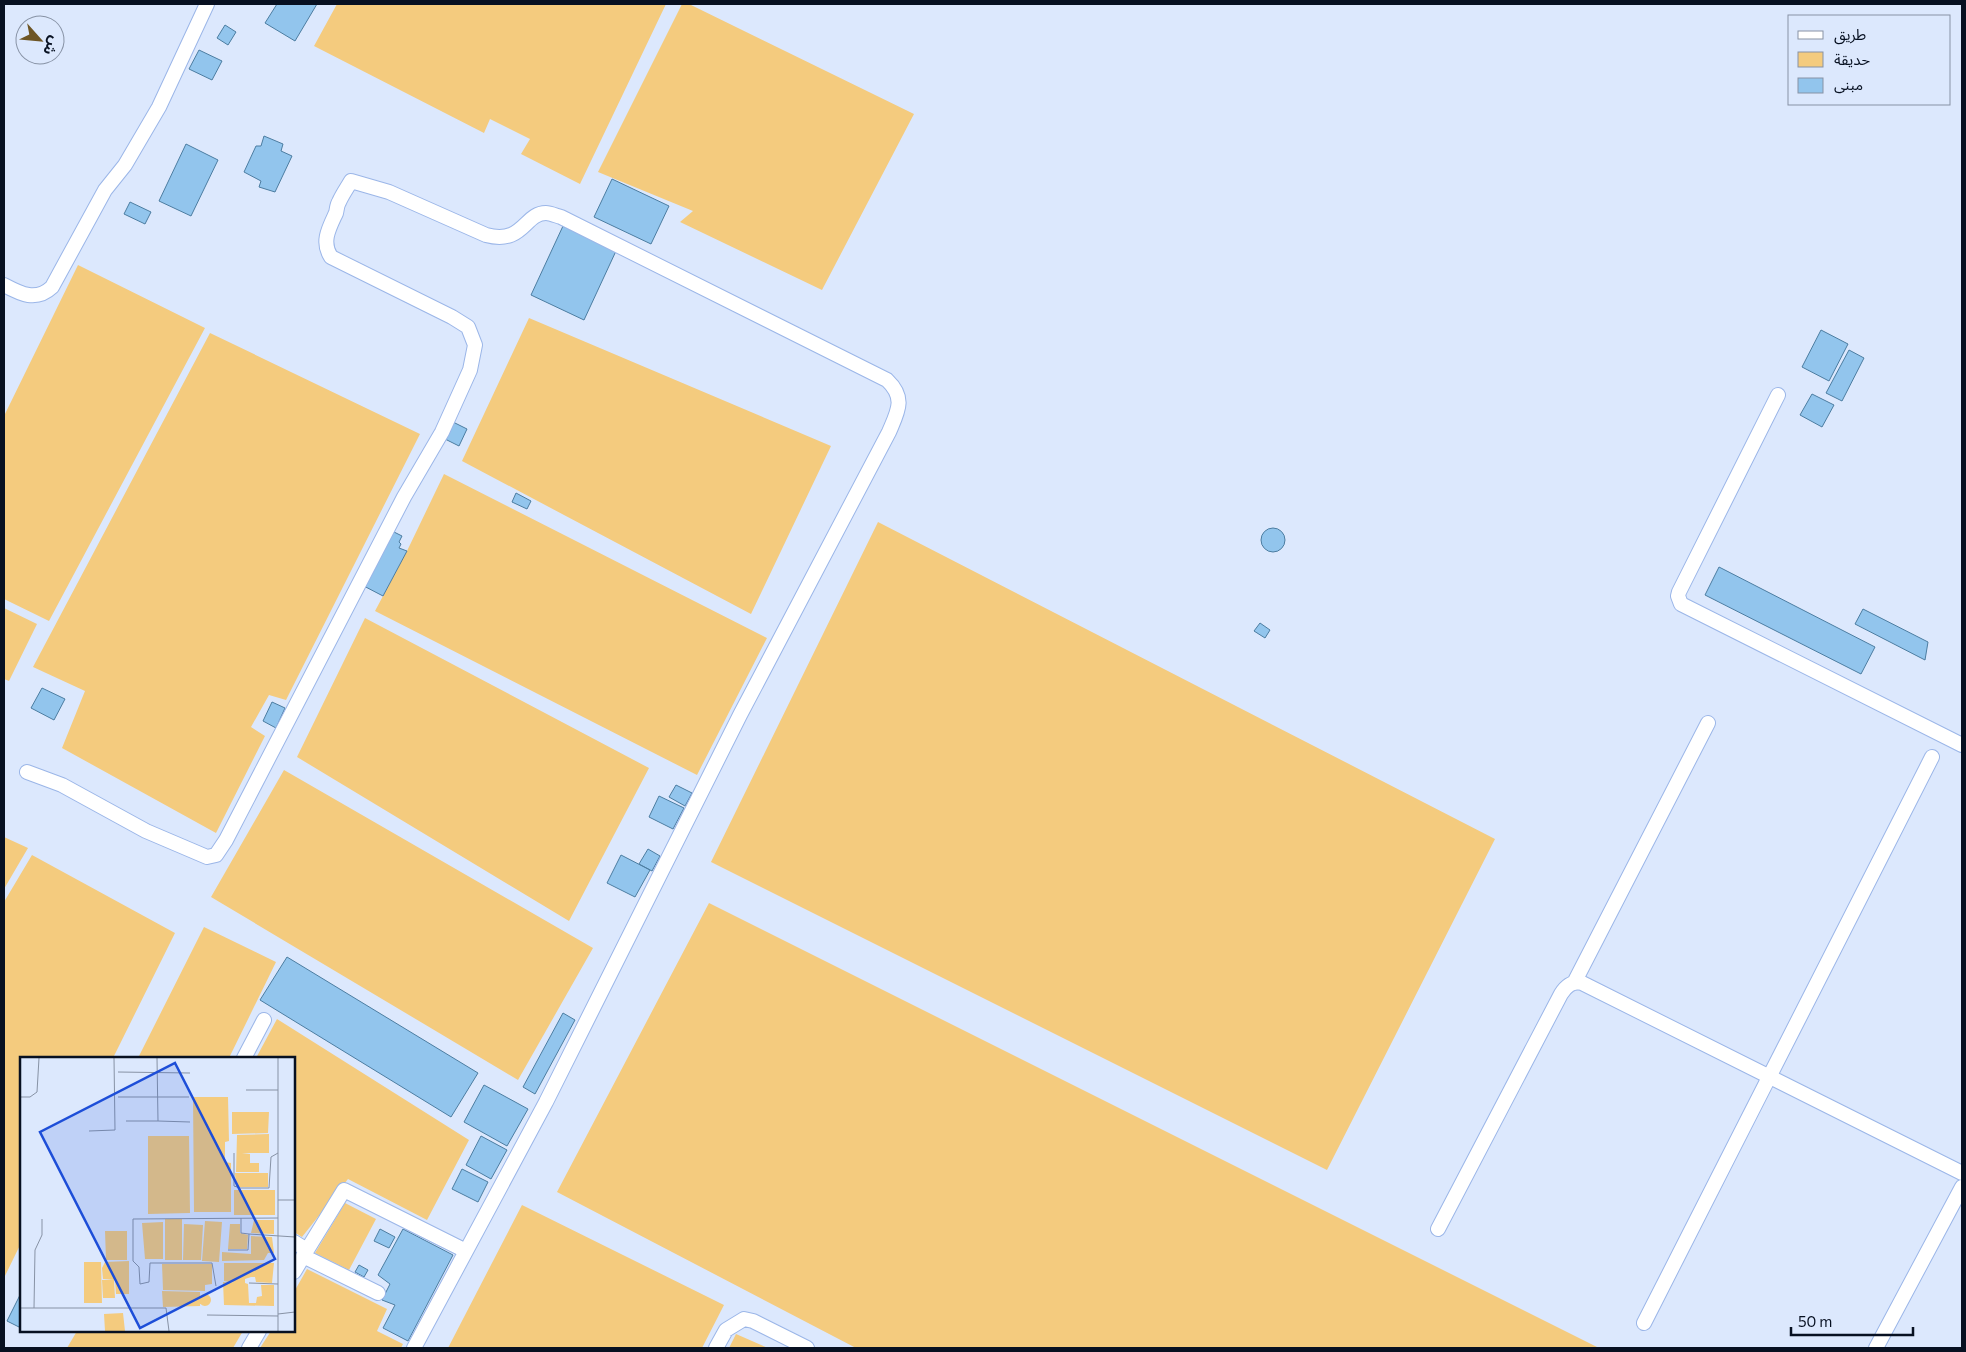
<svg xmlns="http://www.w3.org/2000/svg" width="1966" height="1352" font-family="Commissioner,'Noto Sans Arabic',sans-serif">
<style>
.green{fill:#f4cb7e}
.building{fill:#92c5ed;stroke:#4c7da1}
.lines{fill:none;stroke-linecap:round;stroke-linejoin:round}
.street-casing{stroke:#9bb6e8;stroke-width:16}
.street{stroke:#fff;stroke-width:14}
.inset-road{fill:none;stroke:#8792a5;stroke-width:1}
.view{fill:#1d4ed8;fill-opacity:0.15;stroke:#1d4ed8;stroke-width:2.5}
.inset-edge{fill:none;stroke:#071021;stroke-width:2.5}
</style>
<rect width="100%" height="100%" fill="#dce8fd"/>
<path class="green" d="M337,4H666L580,184L521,154L530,139L490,119L484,133L314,46Z
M682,4H689L914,114L822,290L680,222L693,211L598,172Z
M78,265L205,328L49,621L4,599V416Z
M529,318L831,446L751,614L462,461Z
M210,333L420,434L286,700L269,695L251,727L265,736L216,833L62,748L85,691L33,667Z
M444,474L767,638L697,775L375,611L407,551Z
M878,522L1495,839L1327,1170L711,862Z
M4,608L37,624L9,681L4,679Z
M365,618L649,768L569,921L297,757Z
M284,770L593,948L518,1080L211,897Z
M4,837L28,848L4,889Z
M32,855L175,933L113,1058H21V1243L4,1278V902Z
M709,903L1599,1348H856L557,1192Z
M204,927L276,962L229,1058H138Z
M277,1019L469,1140L427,1220L348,1179L302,1237L294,1232V1058H256Z
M345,1203L376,1219L349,1270L315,1253Z
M522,1205L724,1305L702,1348H448Z
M307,1269L387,1309L377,1331L403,1344L401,1348H260L271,1331H294V1292Z
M77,1331H243L233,1348H67Z
M736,1334L768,1348H729Z"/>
<path class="building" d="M277,4H317L295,41L265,23Z
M225,25L236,32L228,45L217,38Z
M199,50L222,61L212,80L189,69Z
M264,136L283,144L281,151L292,156L275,192L259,187L261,181L244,172L256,146H261Z
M186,144L218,160L191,216L159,201Z
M612,179L669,206L651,244L594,217Z
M130,202L151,212L145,224L124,214Z
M563,226L616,251L584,320L531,295Z
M1821,330L1848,344L1829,381L1802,367Z
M1849,350L1864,358L1842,401L1826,393Z
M1812,394L1834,405L1822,427L1800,415Z
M453,422L467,429L459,446L445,439Z
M516,493L531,501L527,509L512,502Z
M1261 540a12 12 0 1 1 24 0a12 12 0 1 1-24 0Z
M388,529L402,536L399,542L401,544L399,548L407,551L383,596L360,584Z
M1719,567L1875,647L1861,674L1705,595Z
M1863,609L1928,642L1925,660L1855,624Z
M1260,623L1270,630L1265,638L1254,631Z
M42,688L65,699L54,720L31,708Z
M272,702L285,708L276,728L263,721Z
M676,785L692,793L685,806L669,797Z
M659,796L684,808L673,829L649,817Z
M648,849L660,856L652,871L639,864Z
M621,855L650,870L635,897L607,883Z
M287,957L478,1073L451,1117L260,1000Z
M563,1013L575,1020L535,1094L523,1087Z
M484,1085L528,1109L507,1146L464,1122Z
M481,1136L507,1150L491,1179L466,1165Z
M462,1169L488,1182L478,1202L452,1189Z
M380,1229L395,1237L389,1248L374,1241Z
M403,1229L453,1255L408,1341L383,1328L395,1305L382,1300L390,1284L378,1275Z
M359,1265L368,1270L364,1277L355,1272Z
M20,1295L21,1296V1328L7,1321Z"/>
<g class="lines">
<g class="street-casing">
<path id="street" d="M4,285C21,294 36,302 52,287L105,190L125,165L159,107L207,4
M1778,395L1679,592L1678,596L1681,604L1962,745
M27,772L62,785L146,831L207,857L216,855L226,840L404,497L442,432L470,370L475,345L468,327L452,317L331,257C321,242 329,228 336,213C337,209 337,205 339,202C342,195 347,188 351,181L389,192L486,235C524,245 524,213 546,213C550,213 557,216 561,217L887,380C906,398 898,411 889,432L740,715L546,1102L414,1348
M1574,983L1708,723
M244,1058L264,1020
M1438,1229L1561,994C1566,986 1572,981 1582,983L1962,1173
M294,1242L307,1250L294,1272
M307,1250L344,1190L466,1251
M303,1256L378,1293
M1644,1323L1932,757
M249,1348L259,1331
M716,1348L726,1330L744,1319L753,1321L807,1348
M1876,1348L1962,1187"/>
</g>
<use href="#street" class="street"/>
</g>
<g transform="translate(20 1057)">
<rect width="275" height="275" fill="#dce8fd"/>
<path d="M173,40H208L209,84L205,85V105L211,106V155H174ZM212,55H249L248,76L212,77ZM249,77V96H222L230,97V106H239V115H216L217,78ZM128,79H169L170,156L128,157ZM215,116H248V130H216ZM214,133H255V158H214ZM145,162H162V203H145ZM234,163H254V177L231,176ZM185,164L202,165L199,205L182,204ZM143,165V202H125L122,166ZM164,167L183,168L181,203H163ZM210,167H220V176L228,178L227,192H208ZM85,174H107V203H86ZM231,179L252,180L254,196H248L244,203L202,204V195L231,197ZM109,204V237H96L95,223L83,222L82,211L85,205ZM64,205H81L82,246H64ZM204,206H254L252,226L236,225L235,220H231L225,222V226L228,227L229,246H236L237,240L242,239L241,228H254V249L204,248L203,225L214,226L204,224ZM142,207H192V227L185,228V234L143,233ZM82,223H94L95,241H83ZM142,234L180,235V249L143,250ZM179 243a6 6 0 1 1 12 0a6 6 0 1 1-12 0ZM103,256L105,274H85L84,257Z" fill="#f4cb7e"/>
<path class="inset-road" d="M137,1L138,64L170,65M258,1V274M98,15L170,16M226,33H258M0,40H10L17,35L19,1M98,40H169M106,64H138M69,74L95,73L94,1M214,96V129L220,131H249L251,100L258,96M258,143H275M221,161V176L229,177M208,193H228L229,177L275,180M229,226L258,227M196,229L192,206H130L129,225L120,227L119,210L113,204V162L258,161M0,251H146L149,274M14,251L15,193L22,178V162M258,257L275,255M187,258L258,259"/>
<path class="view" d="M155,6L255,202L120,271L20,75Z"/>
<rect width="275" height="275" class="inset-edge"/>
</g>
<rect width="1966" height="1352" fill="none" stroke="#071021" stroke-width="10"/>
<rect x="1788" y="15" width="162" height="90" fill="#dce8fd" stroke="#8792a5"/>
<rect x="1798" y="31" width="25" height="8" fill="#ffffff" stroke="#8792a5"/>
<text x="1834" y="40" font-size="15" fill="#071021">طريق</text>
<rect x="1798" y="52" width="25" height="15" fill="#f4cb7e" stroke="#8792a5"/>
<text x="1834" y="65" font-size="15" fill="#071021">حديقة</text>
<rect x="1798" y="78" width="25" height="15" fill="#92c5ed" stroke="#8792a5"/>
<text x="1834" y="90" font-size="15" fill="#071021">مبنى</text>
<g transform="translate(40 40) rotate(117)"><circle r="24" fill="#dce8fd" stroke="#8792a5"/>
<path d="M0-4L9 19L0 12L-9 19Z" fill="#6d5525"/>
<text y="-8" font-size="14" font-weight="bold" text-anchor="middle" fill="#071021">ش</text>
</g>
<path d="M1791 1327v8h122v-8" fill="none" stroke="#071021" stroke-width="2.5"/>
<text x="1798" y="1327" font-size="15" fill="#071021" stroke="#dce8fd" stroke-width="4" paint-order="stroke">50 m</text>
</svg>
